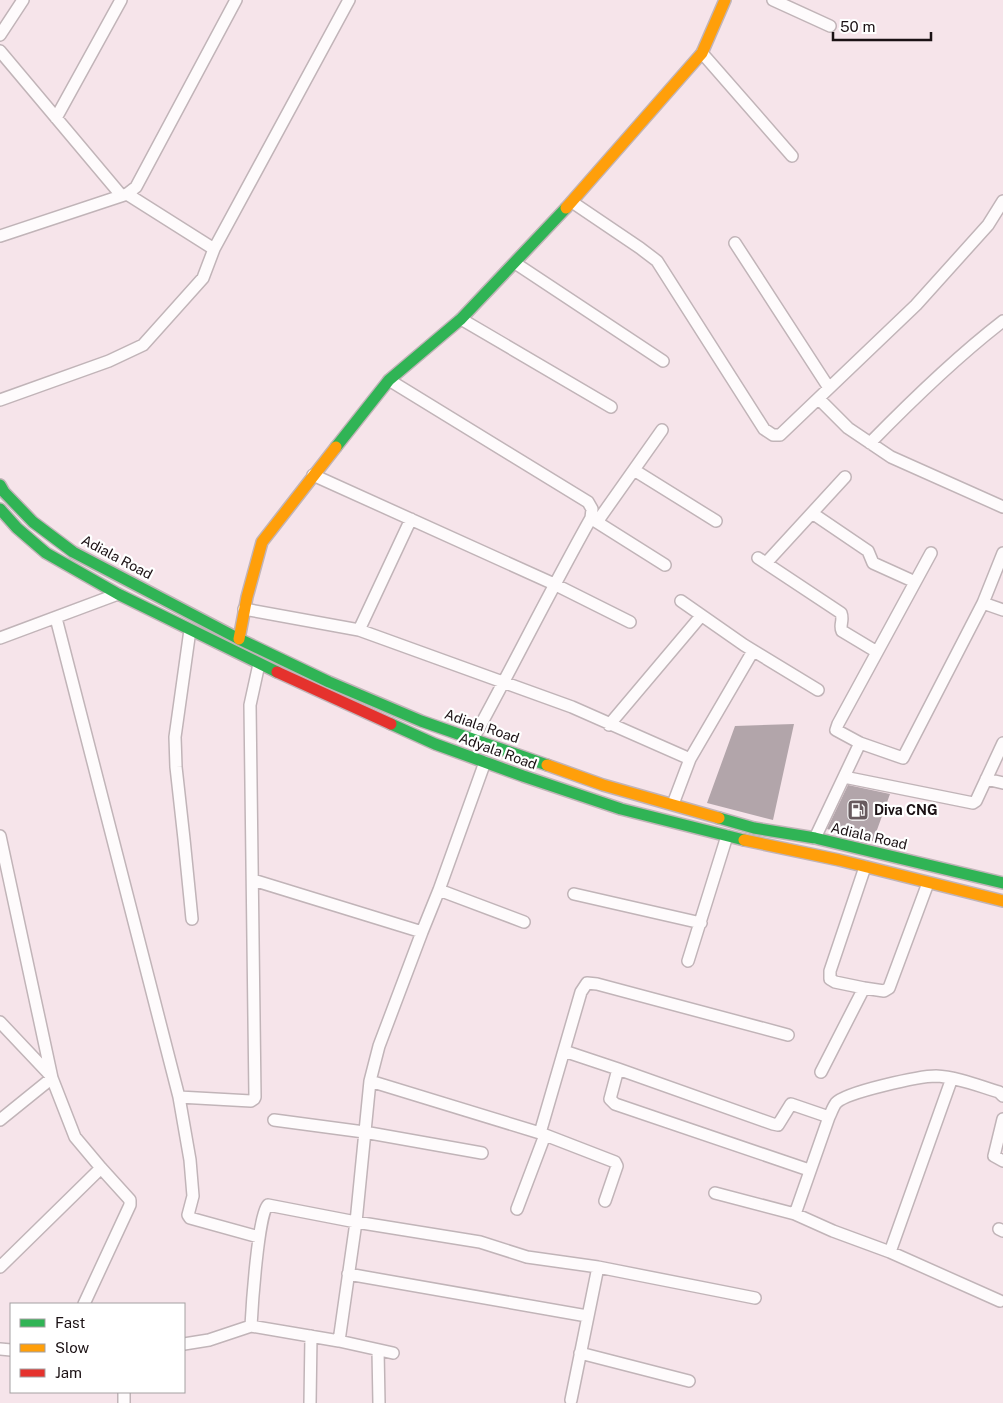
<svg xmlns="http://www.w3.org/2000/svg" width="1003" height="1403" font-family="'Public Sans',sans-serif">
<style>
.building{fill:#b2a5aa}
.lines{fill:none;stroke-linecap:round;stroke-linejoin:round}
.street-casing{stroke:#c1b4b8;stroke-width:14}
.fast-casing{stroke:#c1b4b8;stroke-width:14}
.slow-casing{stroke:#c1b4b8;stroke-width:14}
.jam-casing{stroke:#c1b4b8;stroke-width:14}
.street{stroke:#fefbfc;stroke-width:11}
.fast{stroke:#30b455;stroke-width:11}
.slow{stroke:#ff9f0a;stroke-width:11}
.jam{stroke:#e5322d;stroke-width:11}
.labels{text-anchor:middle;stroke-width:4.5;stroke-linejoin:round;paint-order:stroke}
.street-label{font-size:14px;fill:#1b1114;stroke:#fff}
.poi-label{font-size:14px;font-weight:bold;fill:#1b1114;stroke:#fff;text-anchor:start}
</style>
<rect width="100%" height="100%" fill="#f6e4ea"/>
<path class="building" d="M794,724L773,820L707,803L735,726Z
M848,785L890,794L873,841L827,829Z"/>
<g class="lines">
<g class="street-casing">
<path id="street" d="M773,0L830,26
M0,35L23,0
M0,51L121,195
M702,53L792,156
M56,118L121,0
M127,194L214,249
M572,202L640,248L657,261L764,429L773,435H780L916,305L988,225L1003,201
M0,236L127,194L136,187L236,0
M735,243L829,388
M515,263L663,361
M461,319L611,407
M389,380L588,502L592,509L591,518C550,591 513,666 473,739
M819,399L848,428L891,457L1003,507
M0,400L109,361L143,345L203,278L214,249L349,0
M870,443C912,400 955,358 1003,321
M634,470L716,521
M313,475L554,584L630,622
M812,513L868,551L873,563L915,582
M592,519L665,565
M597,522L662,430
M931,553L838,724L836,730L860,743L903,758L983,603L1003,553
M758,558L841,613C844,621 839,625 842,631L877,652
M766,563L845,477
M681,601L744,645L818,690
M983,603L1003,610
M244,609L359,630L572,707L690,759
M56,618L179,1097L190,1160L193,1196L188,1215L190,1218L259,1237
M190,630L175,737L176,767L184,839L192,919
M359,630L411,519
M0,638L118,594
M609,725L701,616
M844,777L973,803L976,801L1003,743
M986,779L1003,783
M673,804L690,759L753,651
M0,836L52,1078L75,1137L101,1168L130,1200V1205L84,1304
M815,838L860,743
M253,880L422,932
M439,890L524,922
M574,894L701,923
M688,961L727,836
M864,988L835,982L830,979V971L865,867
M0,1022L51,1076
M564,1051L618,1069L773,1124L778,1125L791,1104L829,1117
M618,1069L610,1099L615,1104L809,1170
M821,1072L864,988L884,991L889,988L928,883
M370,1081L540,1133L615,1162L617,1166L605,1201
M179,1097L251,1101L254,1099L255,1097L250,705L259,664
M1003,1119L994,1156L1003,1161
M0,1120L52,1078
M274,1120L364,1132L482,1153
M540,1133L581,992L587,983L597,984L788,1035
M715,1193L795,1214L833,1231L890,1252L1000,1301
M517,1209L545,1135
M795,1214L829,1117C831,1113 833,1107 836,1103C846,1092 920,1076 936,1076C957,1077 979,1086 999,1092L1003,1096
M999,1229L1003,1231
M890,1252L952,1078
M0,1267L101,1168
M348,1274L587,1316
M251,1326C252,1307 258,1214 268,1205L356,1222L480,1242L527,1257L598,1267L755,1298
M339,1341L356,1222L370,1081L379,1046L422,932L439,890L485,762
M184,1344L209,1340L251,1326L339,1341L393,1353
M0,1349L11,1350
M378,1350L379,1403
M580,1353L689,1381
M571,1400L598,1267
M124,1403V1392
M310,1403L311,1336"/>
</g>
<g class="fast-casing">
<path id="fast" d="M336,447L389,380L461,319L566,208
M0,485L4,492L33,522L73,552L239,639L329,682L421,721L547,765
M0,509L17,528L46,553L118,594L277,672
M391,724L435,744L523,776L621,809L744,840
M719,818L754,828L815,838L1003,883"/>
</g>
<g class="slow-casing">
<path id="slow" d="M566,208L702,53L725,0
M239,639L247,597L262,542L336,447
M547,765L603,785L719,818
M744,840L839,860L1003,901"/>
</g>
<g class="jam-casing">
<path id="jam" d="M277,672L391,724"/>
</g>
<use href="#street" class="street"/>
<use href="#fast" class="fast"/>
<use href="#slow" class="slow"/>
<use href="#jam" class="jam"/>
</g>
<defs>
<g id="fuel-square" transform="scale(1.125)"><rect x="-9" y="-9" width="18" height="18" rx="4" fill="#685b5f" stroke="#fff"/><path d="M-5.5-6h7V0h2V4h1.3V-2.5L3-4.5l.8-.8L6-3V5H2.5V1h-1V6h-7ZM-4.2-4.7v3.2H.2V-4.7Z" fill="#fff"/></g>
</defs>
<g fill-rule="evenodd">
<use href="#fuel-square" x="858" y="810"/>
</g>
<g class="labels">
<g class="street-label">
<text transform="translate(117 557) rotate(28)" y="5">Adiala Road</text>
<text transform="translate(482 726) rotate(19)" y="5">Adiala Road</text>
<text transform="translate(498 751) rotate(20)" y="5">Adyala Road</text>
<text transform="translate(869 836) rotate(13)" y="5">Adiala Road</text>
</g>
<g class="poi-label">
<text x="874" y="815">Diva CNG</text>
</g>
</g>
<rect x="10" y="1303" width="175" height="90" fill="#ffffff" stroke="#a4a0a1"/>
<rect x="20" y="1319" width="25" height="8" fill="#30b455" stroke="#a4a0a1"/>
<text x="55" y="1328" font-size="15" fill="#1b1114">Fast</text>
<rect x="20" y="1344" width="25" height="8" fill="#ff9f0a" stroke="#a4a0a1"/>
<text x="55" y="1353" font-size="15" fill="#1b1114">Slow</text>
<rect x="20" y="1369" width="25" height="8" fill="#e5322d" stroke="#a4a0a1"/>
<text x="55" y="1378" font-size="15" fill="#1b1114">Jam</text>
<path d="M833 32v8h98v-8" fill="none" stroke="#1b1114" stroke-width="2.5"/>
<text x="840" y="32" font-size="15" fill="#1b1114" stroke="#ffffff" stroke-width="4" paint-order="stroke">50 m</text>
</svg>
